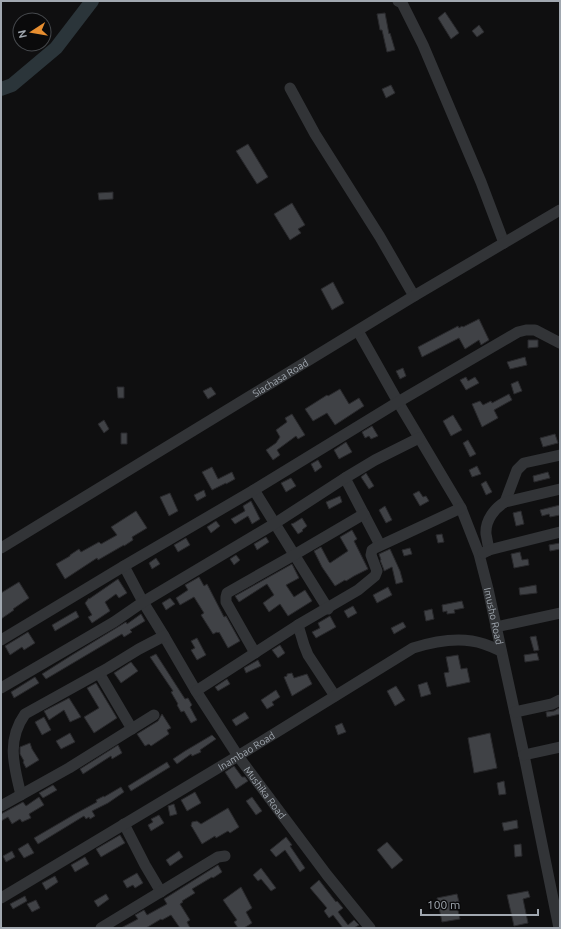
<svg xmlns="http://www.w3.org/2000/svg" width="561" height="929" font-family="Ubuntu,sans-serif">
<style>
.lines{fill:none;stroke-linecap:round;stroke-linejoin:round}
.river{stroke:#2b353a;stroke-width:14}
.building{fill:#404246;stroke:#29292c}
.minor{stroke:#323437;stroke-width:11}
.labels{text-anchor:middle;stroke-width:3;stroke-linejoin:round;paint-order:stroke}
.street-label{font-size:10px;fill:#a1a8b0;stroke:#0a0a0b}
</style>
<rect width="100%" height="100%" fill="#0f0f10"/>
<g class="lines">
<path class="river" d="M1,89L12,85L56,48L92,1"/>
</g>
<path class="building" d="M445,12L459,33L451,39L438,18Z
M385,13L389,34L390,33L395,50L387,52L382,30H380L377,14Z
M479,25L484,32L477,37L472,31Z
M391,85L395,93L386,98L382,89Z
M248,144L268,177L257,184L236,151Z
M113,192V199L99,200L98,193Z
M292,203L305,225L298,229L301,233L290,240L274,214Z
M333,282L344,303L332,310L321,289Z
M479,319L489,340L481,345L479,340L465,349L459,338L422,357L418,347L458,326L459,328L462,326L463,327Z
M528,340H538V347L528,348Z
M525,357L527,365L510,369L507,362Z
M403,368L406,376L400,379L396,371Z
M466,377L468,381L475,377L479,383L466,390L460,380Z
M518,381L522,391L514,394L511,384Z
M117,387H124V398H118Z
M211,387L216,394L208,399L203,391Z
M340,389L349,404L359,398L364,406L335,425L327,413L313,421L305,409L327,395L328,396Z
M509,394L512,400L494,410L498,418L482,427L472,404L480,401L483,405L491,401L492,403Z
M292,414L305,435L298,439L296,436L277,450L280,455L273,460L266,450L276,443L280,437L276,430L287,422L285,418Z
M453,415L462,430L451,436L443,421Z
M104,420L109,429L104,433L98,424Z
M372,426L378,436L371,439L369,436L365,438L362,432Z
M121,433H127V444H121Z
M555,434L558,443L543,447L540,438Z
M468,440L476,454L470,457L463,443Z
M346,442L352,452L339,459L334,450Z
M318,460L322,467L315,472L311,464Z
M477,466L481,474L472,477L469,470Z
M212,467L218,479L232,472L235,479L226,484V483L212,490L202,472Z
M548,472L550,478L534,482L533,476Z
M366,473L374,486L369,489L361,477Z
M291,478L296,486L286,492L281,483Z
M486,481L492,492L486,495L481,484Z
M204,490L206,496L197,501L194,495Z
M419,491L423,497L426,496L429,501L420,506L413,494Z
M170,493L178,511L169,516L160,497Z
M340,496L342,502L329,509L326,502Z
M251,501L260,519L252,524L248,516L235,524L231,519L245,511L243,506Z
M560,505V515L550,517L549,514L542,516L540,510Z
M385,506L392,520L386,523L379,510Z
M136,511L147,528L132,537L133,540L124,546V545L98,560L97,558L65,579L56,564L70,556V555L79,549L81,552L99,542L101,544L117,535L111,527Z
M521,511L524,524L516,526L513,513Z
M302,518L307,526L302,530L303,531L298,534L291,524L294,523Z
M216,521L220,526L211,533L207,527Z
M352,530L357,539L354,541L368,569L354,576L346,581L345,580L335,586L322,567L314,551L321,547L329,562L330,563L348,551L340,537Z
M442,534L444,542L438,543L436,535Z
M266,537L269,542L257,550L254,544Z
M186,538L190,545L178,552L174,545Z
M560,543V549L550,551L549,545Z
M410,548L412,554L404,556L402,550Z
M390,549L400,571L403,582L396,584L392,567L384,571V570L380,560H381L379,554Z
M520,552L522,560L528,559L529,565L514,568L511,554Z
M236,555L240,560L234,565L230,559Z
M156,558L160,564L152,569L149,563Z
M292,564L299,578L286,585L294,597L305,590L312,601L288,616L280,604L269,612L263,603L274,595L267,584L239,602L235,596Z
M199,577L204,586L207,584L224,617L226,616L240,641L228,648L219,632L218,633L217,632L213,634L201,615L204,613L194,597L180,605L176,598L188,590L185,585Z
M118,579L127,593L119,598L116,594L105,602L110,611L92,623L88,617L92,615L85,603L89,598V599Z
M19,582L29,598L13,609L14,610L1,619V593Z
M536,585L537,593L520,595L519,588Z
M388,587L392,595L377,603L373,595Z
M170,598L175,604L166,610L162,603Z
M462,601L464,608L454,610L455,613L447,614V611L443,612L442,605Z
M353,606L357,613L348,618L344,611Z
M432,609L434,619L426,621L424,611Z
M76,611L79,617L55,631L52,625Z
M141,614L145,621L130,630L132,632L124,637L122,634L46,679L42,674L72,655L126,622L127,624Z
M330,616L336,627L316,638L312,632L320,628L318,623Z
M403,622L406,627L394,634L391,628Z
M28,632L35,643L24,650L22,647L10,655L5,646Z
M536,636L539,650L534,651L530,637Z
M197,638L206,655L197,660L191,650L195,648L191,641Z
M280,645L285,653L278,658L272,650Z
M537,653L539,660L525,662L524,655Z
M156,654L185,699L188,698L192,705L190,707L197,720L191,723L184,711L181,712L177,705L178,704L171,692L173,691L150,657Z
M458,655L461,669L467,668L470,682L447,687L444,673L449,672L446,657Z
M258,660L261,666L246,673L244,668Z
M131,662L138,671L121,683L114,673Z
M292,673L294,678L307,674L312,684L292,696L284,677L287,676V674Z
M35,677L39,683L14,698L11,692Z
M227,679L230,684L218,691L215,687Z
M427,682L431,694L421,697L418,685Z
M96,683L117,718L94,733L84,717L99,708L87,688Z
M396,686L405,700L395,706L387,691Z
M276,690L280,697L272,702L274,705L267,709L261,700Z
M69,698L81,717L70,722L64,710L49,720L44,711Z
M559,708L560,714L547,717L546,712L554,711Z
M245,712L249,718L236,726L232,720Z
M162,714L171,728L167,730L169,734L151,746L149,744L145,746L137,734L158,721Z
M44,717L51,730L42,735L35,722Z
M342,723L346,732L338,735L335,726Z
M70,733L75,742L61,749L56,741Z
M490,733L497,768L474,773L468,738Z
M212,735L216,739L200,750L201,752L192,756L191,754L177,764L173,759L185,751Z
M30,743L32,749L39,760L26,768L23,762L24,761L20,754V747Z
M118,745L122,753L112,759L111,756L83,774L80,769Z
M167,762L170,767L131,791L128,786Z
M234,766L242,777H245L248,781L236,789L225,772Z
M504,781L506,794L499,795L497,783Z
M53,785L57,790L43,798L39,793Z
M121,787L124,792L108,803L92,811L95,816L90,819L89,817L86,819L84,816L38,844L34,838L75,814L97,802L96,800L104,796V797Z
M195,792L201,803L187,811L181,800Z
M39,797L44,805L29,814L31,818L22,822L20,819L12,824L8,817L1,821V814L23,802L26,806Z
M252,797L262,811L256,815L246,801Z
M174,804L177,814L170,816L168,806Z
M228,808L239,827L230,833L228,831L216,838L215,836L202,844L192,827L191,826L192,822L197,821L201,824Z
M159,815L164,823L151,831L148,825L153,822L151,819Z
M517,820L518,828L504,831L502,823Z
M120,835L125,843L101,857L96,849Z
M286,837L292,845L290,846L305,868L300,872L285,850L276,857L270,850Z
M387,842L403,860L392,869L377,850Z
M28,843L34,853L24,858L18,849Z
M521,844L522,856L515,857L514,845Z
M12,851L15,857L6,862L3,856Z
M179,851L183,857L170,866L166,860Z
M85,857L89,864L75,872L71,865Z
M218,865L222,872L213,878L212,877L192,889L195,893L182,901L183,902L180,904L190,920L187,922L190,928H180L171,915L162,920L161,919L146,928H121L138,919L135,915L144,910L147,915L167,904L164,899Z
M261,868L276,888L271,891L261,879L258,881L253,875Z
M137,873L143,883L135,888L133,885L127,888L123,881Z
M55,876L58,882L46,890L42,883Z
M319,880L336,902L337,901L343,908L338,912L348,925L354,920L359,925L354,928H343L333,915L329,918L324,911L327,908L310,888Z
M241,887L252,908L246,912L252,923L244,928H238L234,922L237,920L223,900Z
M528,891L530,897L523,899L528,923L514,926L507,895Z
M106,894L109,899L98,907L94,901Z
M457,894L459,902H456L460,919L442,922L437,898Z
M25,896L27,901L13,909L10,904Z
M36,900L40,908L32,912L27,904Z"/>
<g class="lines">
<g class="minor">
<path d="M398,1L402,3L423,45L481,182L504,243"/>
<path d="M290,88L315,134L380,237L414,296"/>
<path id="s1" d="M358,331L398,402L461,508L479,554L488,589L524,755L559,928"/>
<path d="M345,478L380,545"/>
<path d="M254,490L328,609"/>
<path d="M505,502L517,470L524,463L560,455"/>
<path id="s2" d="M1,548L414,296L560,210"/>
<path d="M489,550C488,545 487,539 486,534C485,520 495,508 505,502L560,489"/>
<path d="M483,553L489,550L560,532"/>
<path id="s3" d="M124,566L143,602L164,636L196,691L238,756L327,875L370,928"/>
<path d="M298,625L304,645L308,655L335,696"/>
<path d="M496,627L560,613"/>
<path d="M1,640L124,566L254,490L398,402L518,332L526,330H535L560,343"/>
<path d="M255,653L226,602V597L227,593L294,555L364,514"/>
<path d="M99,673L132,729"/>
<path d="M1,688L114,622L143,602L274,524L345,478L375,460L419,438"/>
<path d="M196,691L298,625L358,590L375,576L377,571L371,555L372,550L375,548L461,508"/>
<path d="M515,712L552,704L560,700"/>
<path d="M524,755L560,747"/>
<path d="M21,795C14,766 6,741 25,714L108,668L139,649L164,636"/>
<path d="M1,806L69,768L154,715"/>
<path d="M124,824L145,865L161,892"/>
<path id="s4" d="M1,898L238,756L413,648C435,641 461,636 484,644C490,646 495,648 501,651"/>
<path d="M101,928L218,857L225,856"/>
</g>
</g>
<g class="labels">
<g class="street-label">
<text dy="4" stroke="none"><textPath href="#s2" startOffset="327">Siachasa Road</textPath></text>
<text dy="4" stroke="none"><textPath href="#s1" startOffset="318">Imusho Road</textPath></text>
<text dy="4" stroke="none"><textPath href="#s4" startOffset="286">Inambao Road</textPath></text>
<text dy="4" stroke="none"><textPath href="#s3" startOffset="267">Mushika Road</textPath></text>
</g>
</g>
<rect width="561" height="929" fill="none" stroke="#a1a8b0" stroke-width="4"/>
<g transform="translate(32 32) rotate(258)"><circle r="19" fill="#0a0a0b" stroke="#46494d"/>
<path d="M0-3L7 15L0 10L-7 15Z" fill="#e78e30"/>
<text y="-6" font-size="11" font-weight="bold" text-anchor="middle" fill="#a1a8b0">N</text>
</g>
<path d="M421 909v6h117v-6" fill="none" stroke="#a1a8b0" stroke-width="2"/>
<text x="427" y="909" font-size="12" fill="#a1a8b0" stroke="#0a0a0b" stroke-width="3" paint-order="stroke">100 m</text>
</svg>
